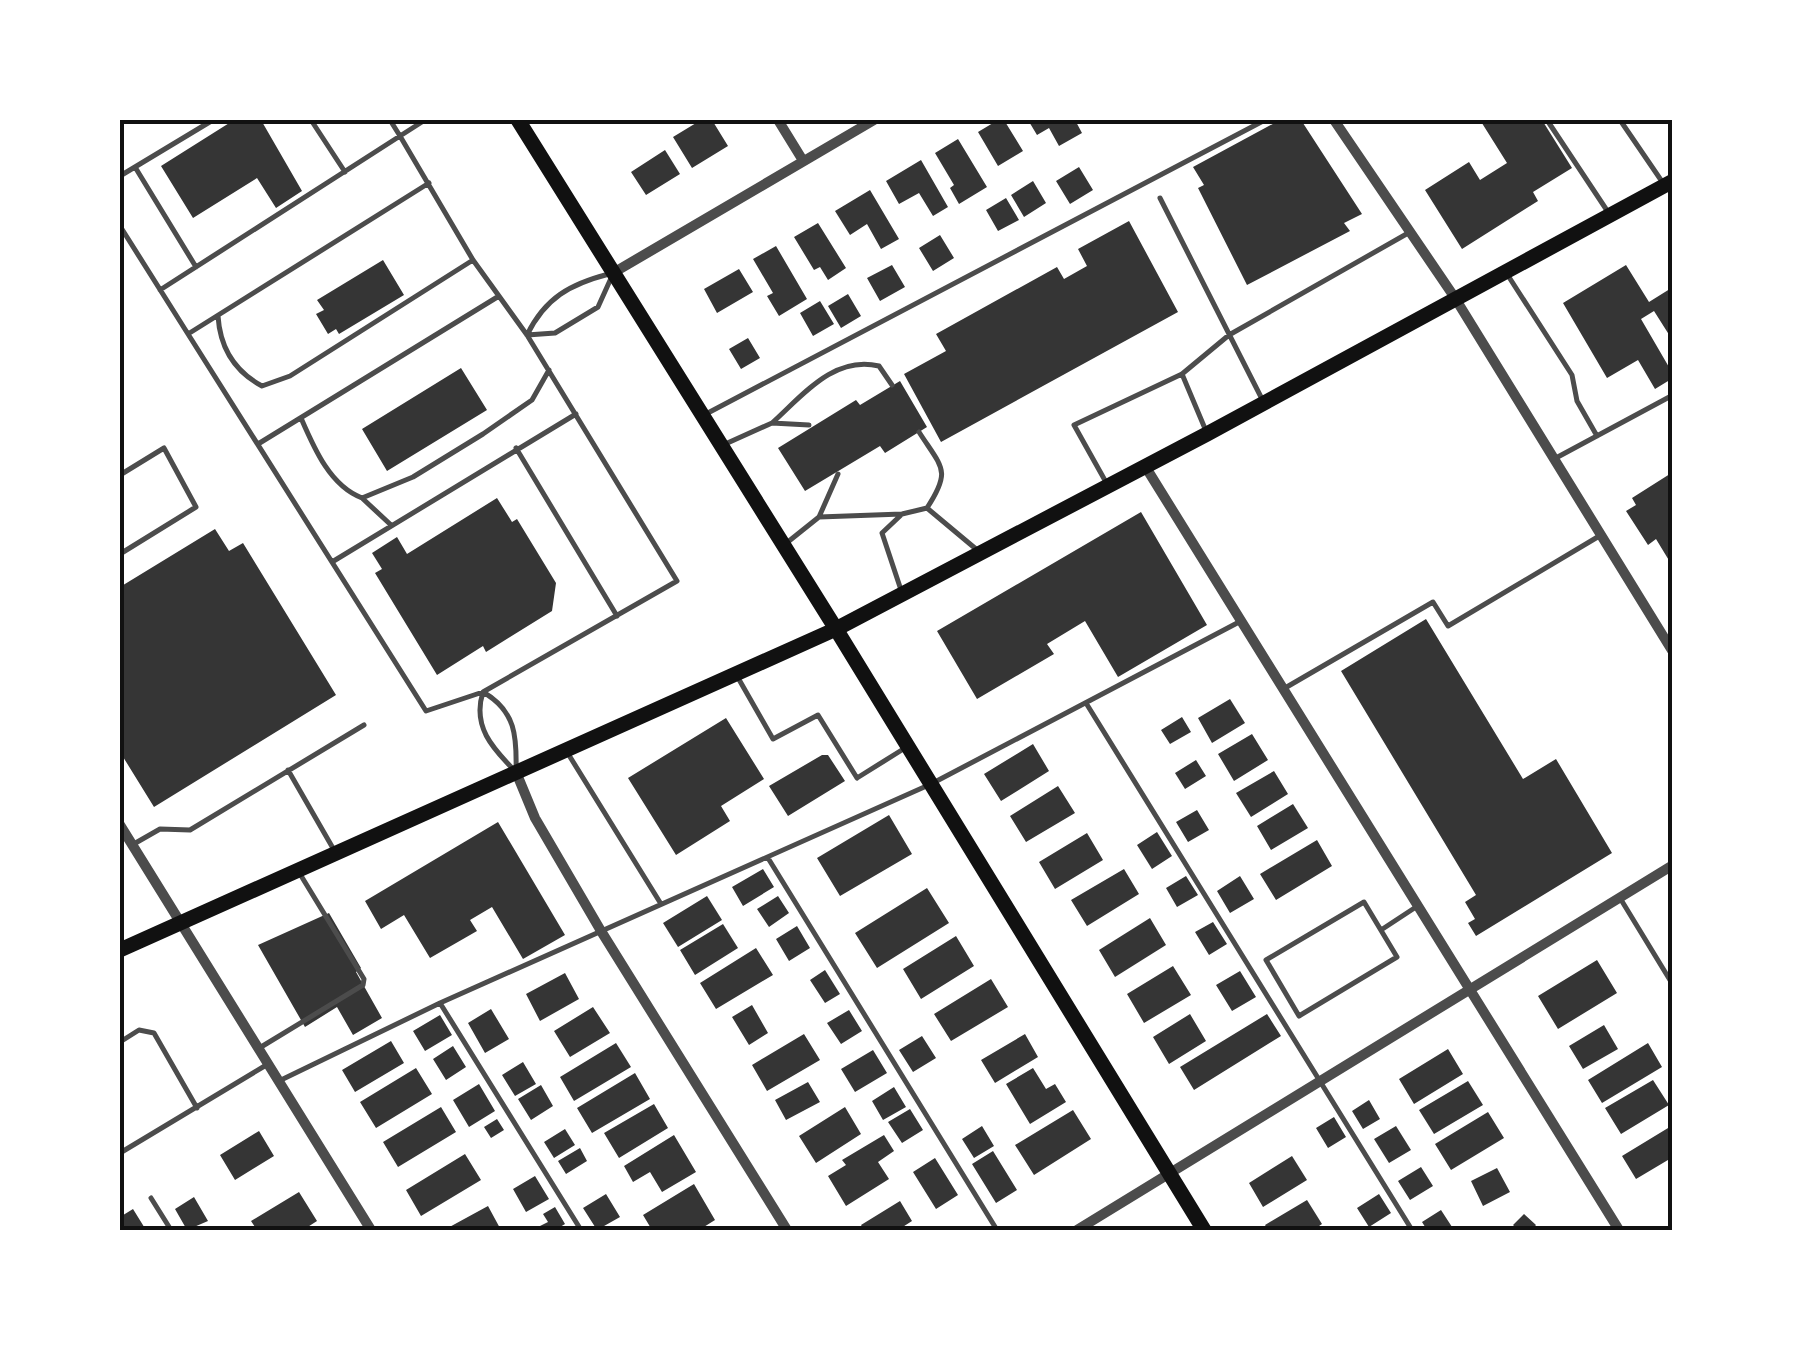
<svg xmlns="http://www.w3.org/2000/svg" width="1793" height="1350" font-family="'Archivo Narrow',sans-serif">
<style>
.building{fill:#353535}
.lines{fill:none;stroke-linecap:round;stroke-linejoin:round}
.service{stroke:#4c4c4c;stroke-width:5}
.minor{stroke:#4c4c4c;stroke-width:10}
.secondary{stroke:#111;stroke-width:15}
.neatline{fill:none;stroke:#111;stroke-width:4}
</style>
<rect width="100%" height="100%" fill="#fff"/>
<path class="building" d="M234,120H261L302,191L276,208L257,178L193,218L161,166Z
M701,120H712L728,146L692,168L673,137Z
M998,120H1004L1023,151L998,166L978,132Z
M1028,120H1075L1082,133L1059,146L1049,128L1037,135Z
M1280,120H1301L1362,214L1344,223L1350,231L1247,285L1198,188L1204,185L1193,167Z
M1480,120H1542L1572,168L1533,192L1538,201L1462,249L1425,190L1469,162L1480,180L1507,163Z
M958,139L987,187L959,204L950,188L954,185L935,153Z
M665,150L680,174L646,195L631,172Z
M921,160L948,207L933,216L919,193L899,204L886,181Z
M1079,167L1093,190L1070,204L1056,181Z
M1033,181L1046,203L1024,217L1011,195Z
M870,190L899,239L881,249L867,224L850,235L835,211Z
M1006,198L1019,220L998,231L986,210Z
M1129,221L1178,312L941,442L904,374L946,351L936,334L1057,267L1064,279L1087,266L1078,249Z
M818,223L846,268L828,280L820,267L814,270L794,237Z
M940,235L954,258L933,271L919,248Z
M776,246L807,299L779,316L767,296L773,293L753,259Z
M383,260L404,295L339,334L336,329L328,334L316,314L324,310L317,300Z
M892,265L905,287L880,301L867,278Z
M1626,265L1649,302L1673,287V341L1654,311L1641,319L1673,374V378L1655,389L1638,360L1607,378L1563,303Z
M739,269L753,292L717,313L704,289Z
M848,294L861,316L841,328L828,306Z
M820,301L834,324L813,336L800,313Z
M748,338L760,358L741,369L729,349Z
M461,368L487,410L387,471L362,429Z
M900,381L927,427L885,453L880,446L805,491L778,448L856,400L860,405Z
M1673,472V567L1656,539L1648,545L1626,511L1636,505L1632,498Z
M497,498L512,522L517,519L556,583L552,611L486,652L483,646L437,675L375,573L382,569L372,553L397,537L407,554Z
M1141,512L1207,625L1118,677L1085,621L1047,644L1054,654L977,699L937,631Z
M215,529L229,551L243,543L336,695L154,807L120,752V587Z
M1426,619L1523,779L1556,759L1612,853L1476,936L1468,923L1475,919L1465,902L1476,895L1341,671Z
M1230,699L1245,723L1212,743L1198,718Z
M1182,717L1191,732L1170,744L1161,730Z
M726,718L764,779L721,806L730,821L676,855L628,778Z
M1252,734L1268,760L1234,781L1218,754Z
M1033,744L1049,771L1001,801L984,774Z
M822,755H828L845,781L788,816L769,786Z
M1196,760L1206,776L1185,789L1175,773Z
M1274,771L1288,794L1251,817L1236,793Z
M1058,786L1075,813L1026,842L1010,816Z
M1293,804L1308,828L1271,850L1257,826Z
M1197,810L1209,830L1188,842L1176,822Z
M889,815L912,854L840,896L817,858Z
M498,822L565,935L523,959L492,907L470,920L477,931L430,958L404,915L381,929L365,901Z
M1157,832L1172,856L1152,869L1137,845Z
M1087,833L1103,860L1055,889L1039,862Z
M1317,840L1332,866L1276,900L1260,874Z
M763,869L774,887L743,906L732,887Z
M1124,869L1139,894L1087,926L1071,900Z
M1186,876L1198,895L1177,907L1166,888Z
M1240,876L1254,899L1230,913L1217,891Z
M927,888L949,923L877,968L855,933Z
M707,896L722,920L678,947L663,923Z
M778,896L789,913L769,927L757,909Z
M329,913L361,968L356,972L382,1018L353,1035L337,1007L305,1027L258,945Z
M1150,918L1166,945L1115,977L1099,950Z
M1213,922L1227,944L1209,955L1195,932Z
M723,924L738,948L695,975L680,950Z
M797,926L810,948L789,961L776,939Z
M956,936L974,966L921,999L903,969Z
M756,948L773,975L716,1009L700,983Z
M1597,960L1617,993L1558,1029L1538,996Z
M1173,966L1191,995L1144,1023L1127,994Z
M825,970L840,994L825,1003L810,980Z
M1240,971L1256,997L1232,1011L1216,985Z
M565,973L579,999L540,1021L526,994Z
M991,979L1008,1007L951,1041L934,1014Z
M752,1005L768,1033L749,1045L732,1017Z
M593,1007L610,1033L570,1057L554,1031Z
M491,1009L509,1039L485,1053L468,1023Z
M849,1010L862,1031L841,1044L827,1023Z
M1190,1014L1206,1041L1169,1064L1153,1037Z
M1267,1014L1281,1036L1194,1090L1180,1067Z
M440,1015L452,1035L425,1051L413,1031Z
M1604,1025L1618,1049L1583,1069L1569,1046Z
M804,1034L820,1060L767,1091L752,1065Z
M1025,1034L1038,1057L995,1083L981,1060Z
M922,1036L936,1058L913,1072L899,1050Z
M391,1041L404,1063L355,1092L342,1070Z
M616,1043L631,1067L574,1101L560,1077Z
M1648,1043L1662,1067L1602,1103L1588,1080Z
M453,1046L466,1067L446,1080L433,1059Z
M1448,1049L1463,1074L1414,1104L1399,1079Z
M873,1050L887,1073L855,1092L841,1069Z
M523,1062L536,1084L515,1096L502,1075Z
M416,1068L432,1094L376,1128L360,1102Z
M1033,1068L1046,1089L1055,1084L1066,1102L1030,1124L1006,1084Z
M635,1073L650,1099L592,1133L577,1108Z
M1653,1080L1669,1105L1621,1134L1605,1108Z
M1468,1081L1483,1105L1434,1134L1419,1110Z
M808,1082L820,1102L786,1120L775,1100Z
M479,1084L495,1111L469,1127L453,1100Z
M541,1085L553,1106L531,1120L518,1099Z
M894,1087L906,1107L883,1120L872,1101Z
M1369,1100L1380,1119L1363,1129L1352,1111Z
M654,1104L668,1128L619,1158L604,1133Z
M441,1107L456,1132L398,1167L383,1142Z
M845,1107L861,1134L816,1163L799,1136Z
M910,1109L923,1130L902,1143L888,1122Z
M1073,1110L1091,1139L1034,1175L1015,1145Z
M1488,1112L1504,1138L1451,1170L1435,1144Z
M1334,1117L1346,1137L1328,1148L1316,1128Z
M497,1119L504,1130L491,1138L484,1127Z
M1673,1125V1157L1636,1179L1622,1156Z
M982,1126L994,1146L974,1158L962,1139Z
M1396,1126L1411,1150L1389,1163L1374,1139Z
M565,1129L575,1145L554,1158L544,1142Z
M259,1131L274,1156L235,1180L220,1155Z
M674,1135L696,1172L662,1192L650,1172L633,1182L624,1166Z
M884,1135L894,1151L878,1162L889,1179L846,1206L828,1176L846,1165L842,1160Z
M580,1148L587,1161L566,1174L558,1161Z
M993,1151L1017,1190L996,1203L972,1164Z
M465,1154L481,1180L421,1216L406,1190Z
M1292,1156L1307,1180L1263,1207L1249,1183Z
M935,1158L958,1195L936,1209L913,1172Z
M1421,1167L1433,1186L1410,1200L1398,1181Z
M1497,1168L1510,1192L1483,1206L1471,1181Z
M535,1176L549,1199L526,1212L513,1189Z
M694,1184L715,1220L699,1230H652L643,1215Z
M299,1192L317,1221L303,1230H257L251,1221Z
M606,1194L620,1217L597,1230L583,1208Z
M1379,1194L1391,1213L1369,1227L1357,1208Z
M194,1197L208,1221L187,1230L175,1209Z
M1307,1200L1322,1224L1313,1230H1268L1265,1225Z
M900,1201L912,1221L898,1230H864L861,1225Z
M488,1206L501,1230H444Z
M555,1207L565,1224L555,1230H543L540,1226L548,1222L543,1214Z
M133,1209L146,1230H120V1217Z
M1441,1210L1454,1230H1427L1422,1222Z
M1524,1214L1536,1225L1532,1230H1518L1513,1225Z"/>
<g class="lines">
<path class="service" d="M311,120L345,172
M390,120L400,136L425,120
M1547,120L1608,212
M1620,120L1663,183
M135,167L196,267
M120,176L213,120
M1160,198L1263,401
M120,226L188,334L426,711L483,692L677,581L527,335L473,260L400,136L160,290
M1507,274L1572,375L1577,401L1597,436
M218,316C220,347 234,371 262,386L290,376L473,260
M188,334L429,183
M527,335L555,333L598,307L612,276
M527,335C545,298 570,284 609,274
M1182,374L1206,431
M704,415L1265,120
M301,418C314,448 330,486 362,498L413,477L483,434L532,400L549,370
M772,423C803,395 834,355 879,366L892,385
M919,432C942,468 952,470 927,508
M258,444L499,296
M723,445L772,423L809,425
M516,448L617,616
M1554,459L1673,395
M120,475L164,448L196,507L120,554
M1107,484L1074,425L1182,374L1229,335L1410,232
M362,498L391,525
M900,516L882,533L902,593
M819,517L902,514L927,508L976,549
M784,545L819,517L838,474
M332,562L576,414
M737,676L773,739L818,715L857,778L905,748
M1285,688L1433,602L1448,626L1601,535
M483,692C516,711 517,737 516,772C492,748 472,726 483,692Z
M1086,703L1412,1230
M567,752L661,904
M288,770L334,850
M132,845L160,829L190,830L364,725
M768,858L997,1230
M1620,898L1673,985
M1364,902L1397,957L1299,1016L1266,960Z
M1381,930L1416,907
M440,1003L581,1230
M120,1042L139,1030L154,1033L197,1108
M261,1047L363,985L364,979L300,874
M281,1080L440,1003L931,784L1241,621
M120,1153L268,1064
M151,1198L171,1230"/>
<path class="minor" d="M778,120L802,159
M1334,120L1455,298L1673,652
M613,273L874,120
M1145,466L1619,1230
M516,772L535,818L601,931L787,1230
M120,825L371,1230
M1077,1230L1673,865"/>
<path class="secondary" d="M518,120L836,629L1204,1230
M120,950L836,629L1207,434L1673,181"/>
</g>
<rect width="1793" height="1350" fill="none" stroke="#ffffff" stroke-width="245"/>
<rect x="122" y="122" width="1548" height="1106" class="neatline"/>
</svg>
